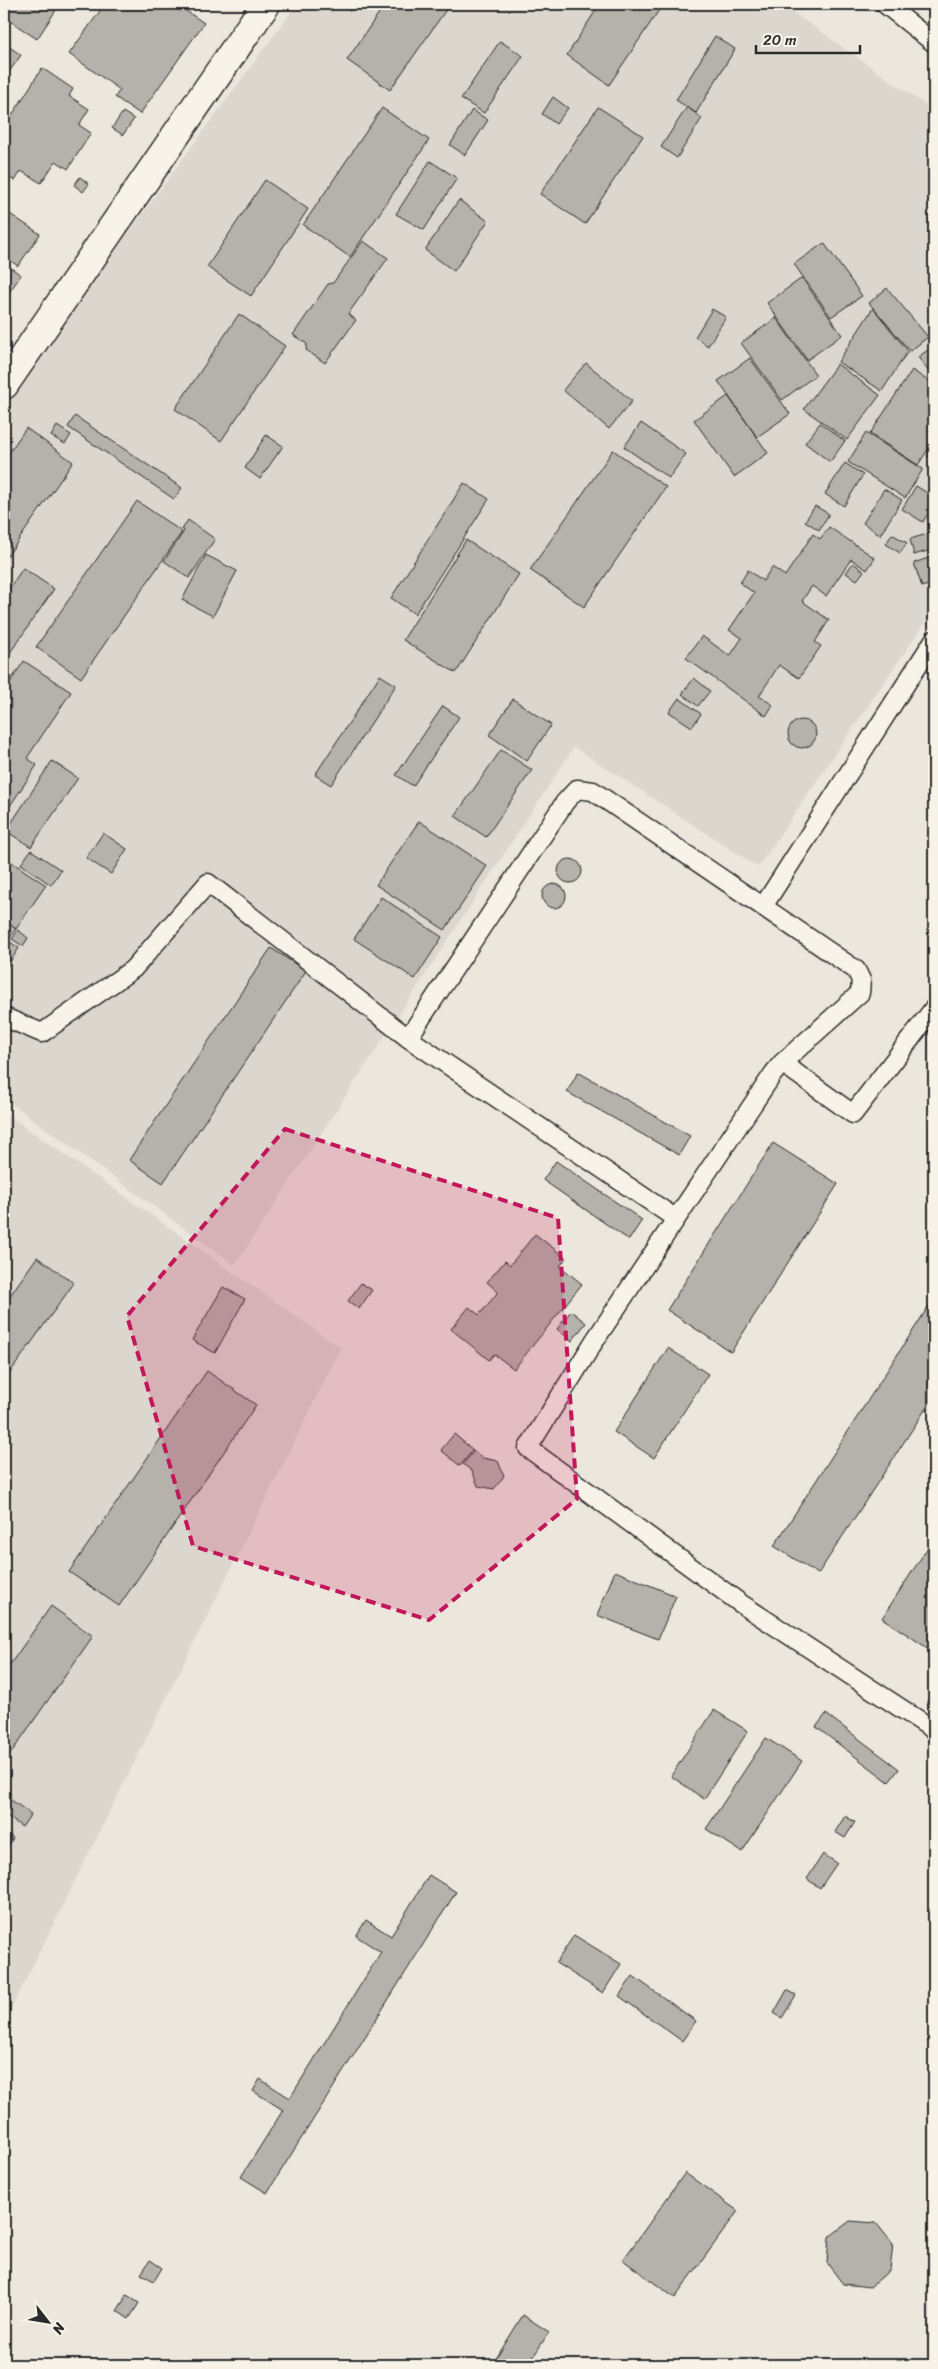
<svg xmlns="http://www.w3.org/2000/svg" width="938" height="2369" font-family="Sriracha,sans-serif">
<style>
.built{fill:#dbd7ce}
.building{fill:#b5b2ab;stroke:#2b2b2b}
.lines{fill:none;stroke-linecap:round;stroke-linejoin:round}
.service-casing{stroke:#2b2b2b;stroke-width:21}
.minor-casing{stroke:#2b2b2b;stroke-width:31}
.service{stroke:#f7f3e8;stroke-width:18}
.minor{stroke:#f7f3e8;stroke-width:28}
.marked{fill:#c2185b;fill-opacity:0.2;stroke:#c2185b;stroke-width:4;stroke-dasharray:10 6;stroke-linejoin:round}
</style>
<rect width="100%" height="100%" fill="#ebe7dd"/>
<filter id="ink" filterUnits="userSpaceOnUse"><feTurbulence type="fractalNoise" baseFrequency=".02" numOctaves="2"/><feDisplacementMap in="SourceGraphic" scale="10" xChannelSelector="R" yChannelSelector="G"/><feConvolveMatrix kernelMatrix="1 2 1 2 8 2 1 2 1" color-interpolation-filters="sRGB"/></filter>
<g filter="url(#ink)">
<path class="built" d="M297,4H781L934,111V609L758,867L574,747L235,1265L4,1098V401Z
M4,1112L341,1348L4,2023Z"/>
<path class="building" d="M4,4H60L37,39L4,17Z
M105,4H176L204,23L140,114L115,97L120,90L69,54Z
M339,4H355L350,11Z
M385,4H450L390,90L347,60Z
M600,4H663L609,85L567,55Z
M715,36L735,49L696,113L676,100Z
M500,41L523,56L484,113L461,99Z
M4,43L21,55L4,79Z
M42,68L73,89L69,96L89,109L79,125L91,133L68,169L56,161L41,183L21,171L15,181L4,174V128Z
M553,97L568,108L556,124L542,114Z
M598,107L643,136L585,224L540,194Z
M687,107L702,118L677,158L661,147Z
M382,108L429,140L350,257L303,225Z
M472,110L488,120L465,155L450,145Z
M123,112L134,119L123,135L112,128Z
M430,161L457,178L424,230L396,214Z
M80,177L89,184L83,192L74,185Z
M265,180L308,209L251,296L207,267Z
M459,200L488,221L454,271L425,250Z
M4,210L40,234L18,266L4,256Z
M363,241L388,258L348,314L356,320L325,363L306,350L307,344L293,335L328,284L333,283Z
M824,243L862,296L831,317L794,264Z
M4,263L21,275L4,300Z
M802,278L842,335L807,360L767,303Z
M887,288L928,337L910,351L869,303Z
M873,308L908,351L882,391L838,362Z
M712,309L726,317L708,346L695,337Z
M239,314L285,346L221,441L175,409Z
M776,318L816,375L782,400L741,343Z
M928,350L934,359V379L918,357Z
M750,358L790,414L757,437L718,381Z
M586,363L632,401L609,429L563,390Z
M837,364L880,395L847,440L804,409Z
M912,370L934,385V440L918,465L870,434Z
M728,396L768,453L734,477L694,420Z
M75,416L182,488L174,499L68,427Z
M641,423L686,454L669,478L624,447Z
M820,423L845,441L830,462L805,443Z
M57,426L71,435L65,444L51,436Z
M26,428L73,462L4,561V460Z
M866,433L923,469L905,498L848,462Z
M266,435L283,446L260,479L245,468Z
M934,444V461L927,456Z
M613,450L666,487L584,607L530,570Z
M845,463L863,475L844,506L825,494Z
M464,483L489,499L415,614L391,598Z
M916,486L934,497V503L923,522L902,509Z
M884,489L902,500L880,535L863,523Z
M137,501L182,532L81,678L36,647Z
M815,506L829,514L819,530L805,521Z
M934,515V531H932L928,517Z
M188,520L215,539L189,578L164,561L184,531L182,529Z
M829,527L875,558L867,570L851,559L826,596L812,586L802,601L829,620L815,642L821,646L799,678L779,665L759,696L773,705L766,716L686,658L702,636L730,656L742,638L729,630L754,593L740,583L748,570L763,581L772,567L785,576L813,534L820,539Z
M934,532V549L914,555L910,539Z
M892,534L907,543L900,553L886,544Z
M466,540L519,574L456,673L403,640Z
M206,555L237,571L213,616L182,600Z
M934,556V583L922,587L914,563Z
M853,563L864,571L857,580L846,573Z
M23,568L54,589L5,660L4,596Z
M24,661L71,692L27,758L37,765L4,815V691Z
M380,675L396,685L331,785L315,775Z
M694,678L710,691L698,706L682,694Z
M679,698L701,714L692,727L669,712Z
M513,699L551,725L527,761L489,735Z
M443,706L459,717L413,786L396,775Z
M788 734a14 14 0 1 1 28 0a14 14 0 1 1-28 0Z
M501,750L532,770L486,837L455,816Z
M52,761L78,778L31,847L6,831Z
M419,821L487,866L445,930L376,885Z
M103,833L127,849L111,874L86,858Z
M31,850L61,870L51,885L21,864Z
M4,857L46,885L16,929L4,920Z
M558 871a12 12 0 1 1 24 0a12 12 0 1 1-24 0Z
M542 896a12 12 0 1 1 24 0a12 12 0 1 1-24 0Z
M381,897L442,937L415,979L354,939Z
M4,920L16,929L9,939L4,936Z
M18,930L28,938L23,946L12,939Z
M4,938L19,948L4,971Z
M271,948L306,971L163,1183L129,1160Z
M578,1072L690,1136L679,1155L567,1092Z
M773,1143L838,1184L731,1352L667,1310Z
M556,1161L642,1220L629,1240L543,1180Z
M535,1234L566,1258L560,1266L582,1284L514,1369L494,1354L489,1360L451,1329L469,1307L479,1315L498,1292L487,1282L505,1261L510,1265Z
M37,1257L74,1283L4,1381V1304Z
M361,1283L372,1290L359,1309L348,1301Z
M223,1287L245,1299L215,1353L192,1340Z
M934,1298V1396L818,1574L774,1546Z
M571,1311L586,1323L572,1341L557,1329Z
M668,1348L708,1374L654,1458L614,1432Z
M207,1371L256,1405L119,1606L69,1572Z
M454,1434L473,1450L460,1466L441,1450Z
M474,1451L483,1458L498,1461L504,1476L494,1489L478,1486L472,1471L463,1464Z
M934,1538V1641L929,1649L882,1618Z
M615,1571L676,1596L658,1639L597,1615Z
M51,1606L93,1636L4,1763V1673Z
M714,1710L748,1731L704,1799L671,1776Z
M826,1714L899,1769L889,1782L816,1727Z
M766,1738L802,1761L742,1852L706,1829Z
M4,1795L31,1814L22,1827L4,1814Z
M845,1816L855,1822L845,1838L835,1832Z
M4,1832L13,1838L4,1853Z
M823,1854L837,1863L820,1888L807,1879Z
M429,1875L456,1892L267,2193L241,2177L283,2110L253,2091L260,2079L290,2098L381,1952L356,1936L366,1920L391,1936Z
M574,1935L621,1964L603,1993L556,1963Z
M633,1976L696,2021L682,2041L619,1996Z
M787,1990L796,1995L782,2018L774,2013Z
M685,2173L738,2211L675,2298L623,2260Z
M850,2221L876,2223L893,2244L890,2270L870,2287L843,2284L827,2263L829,2237Z
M150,2260L162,2268L154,2281L141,2274Z
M127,2295L139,2303L129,2319L117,2311Z
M523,2315L549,2332L528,2365H492Z"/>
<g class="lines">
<g class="service-casing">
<path id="service" d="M885,4L934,43
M764,905L934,640
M4,1017L42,1033L133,969L208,883L408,1038L675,1218
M408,1038L565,802L577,789L593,791L856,970L861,980L860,993L782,1063L773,1074L595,1340L528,1448L740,1603L934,1730
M782,1063L853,1114L934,1008"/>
</g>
<g class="minor-casing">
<path id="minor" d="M4,385L266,4"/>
</g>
<use href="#service" class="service"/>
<use href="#minor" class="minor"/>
</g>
</g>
<path class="marked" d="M285,1129L558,1218L577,1499L429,1620L193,1546L127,1316Z"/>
<rect width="938" height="2369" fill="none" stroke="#f7f3e8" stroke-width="20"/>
<rect x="10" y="10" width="918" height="2349" fill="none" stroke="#2b2b2b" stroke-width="2" filter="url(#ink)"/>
<g transform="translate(48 2322) rotate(121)" stroke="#f7f3e8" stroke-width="4" paint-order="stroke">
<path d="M0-4L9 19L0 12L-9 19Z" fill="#2b2b2b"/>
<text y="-8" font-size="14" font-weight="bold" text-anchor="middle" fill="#2b2b2b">N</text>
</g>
<path d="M756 45v8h104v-8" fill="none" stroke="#2b2b2b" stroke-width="2.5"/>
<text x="763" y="45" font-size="15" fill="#2b2b2b" stroke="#f7f3e8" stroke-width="4" paint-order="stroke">20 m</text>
</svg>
